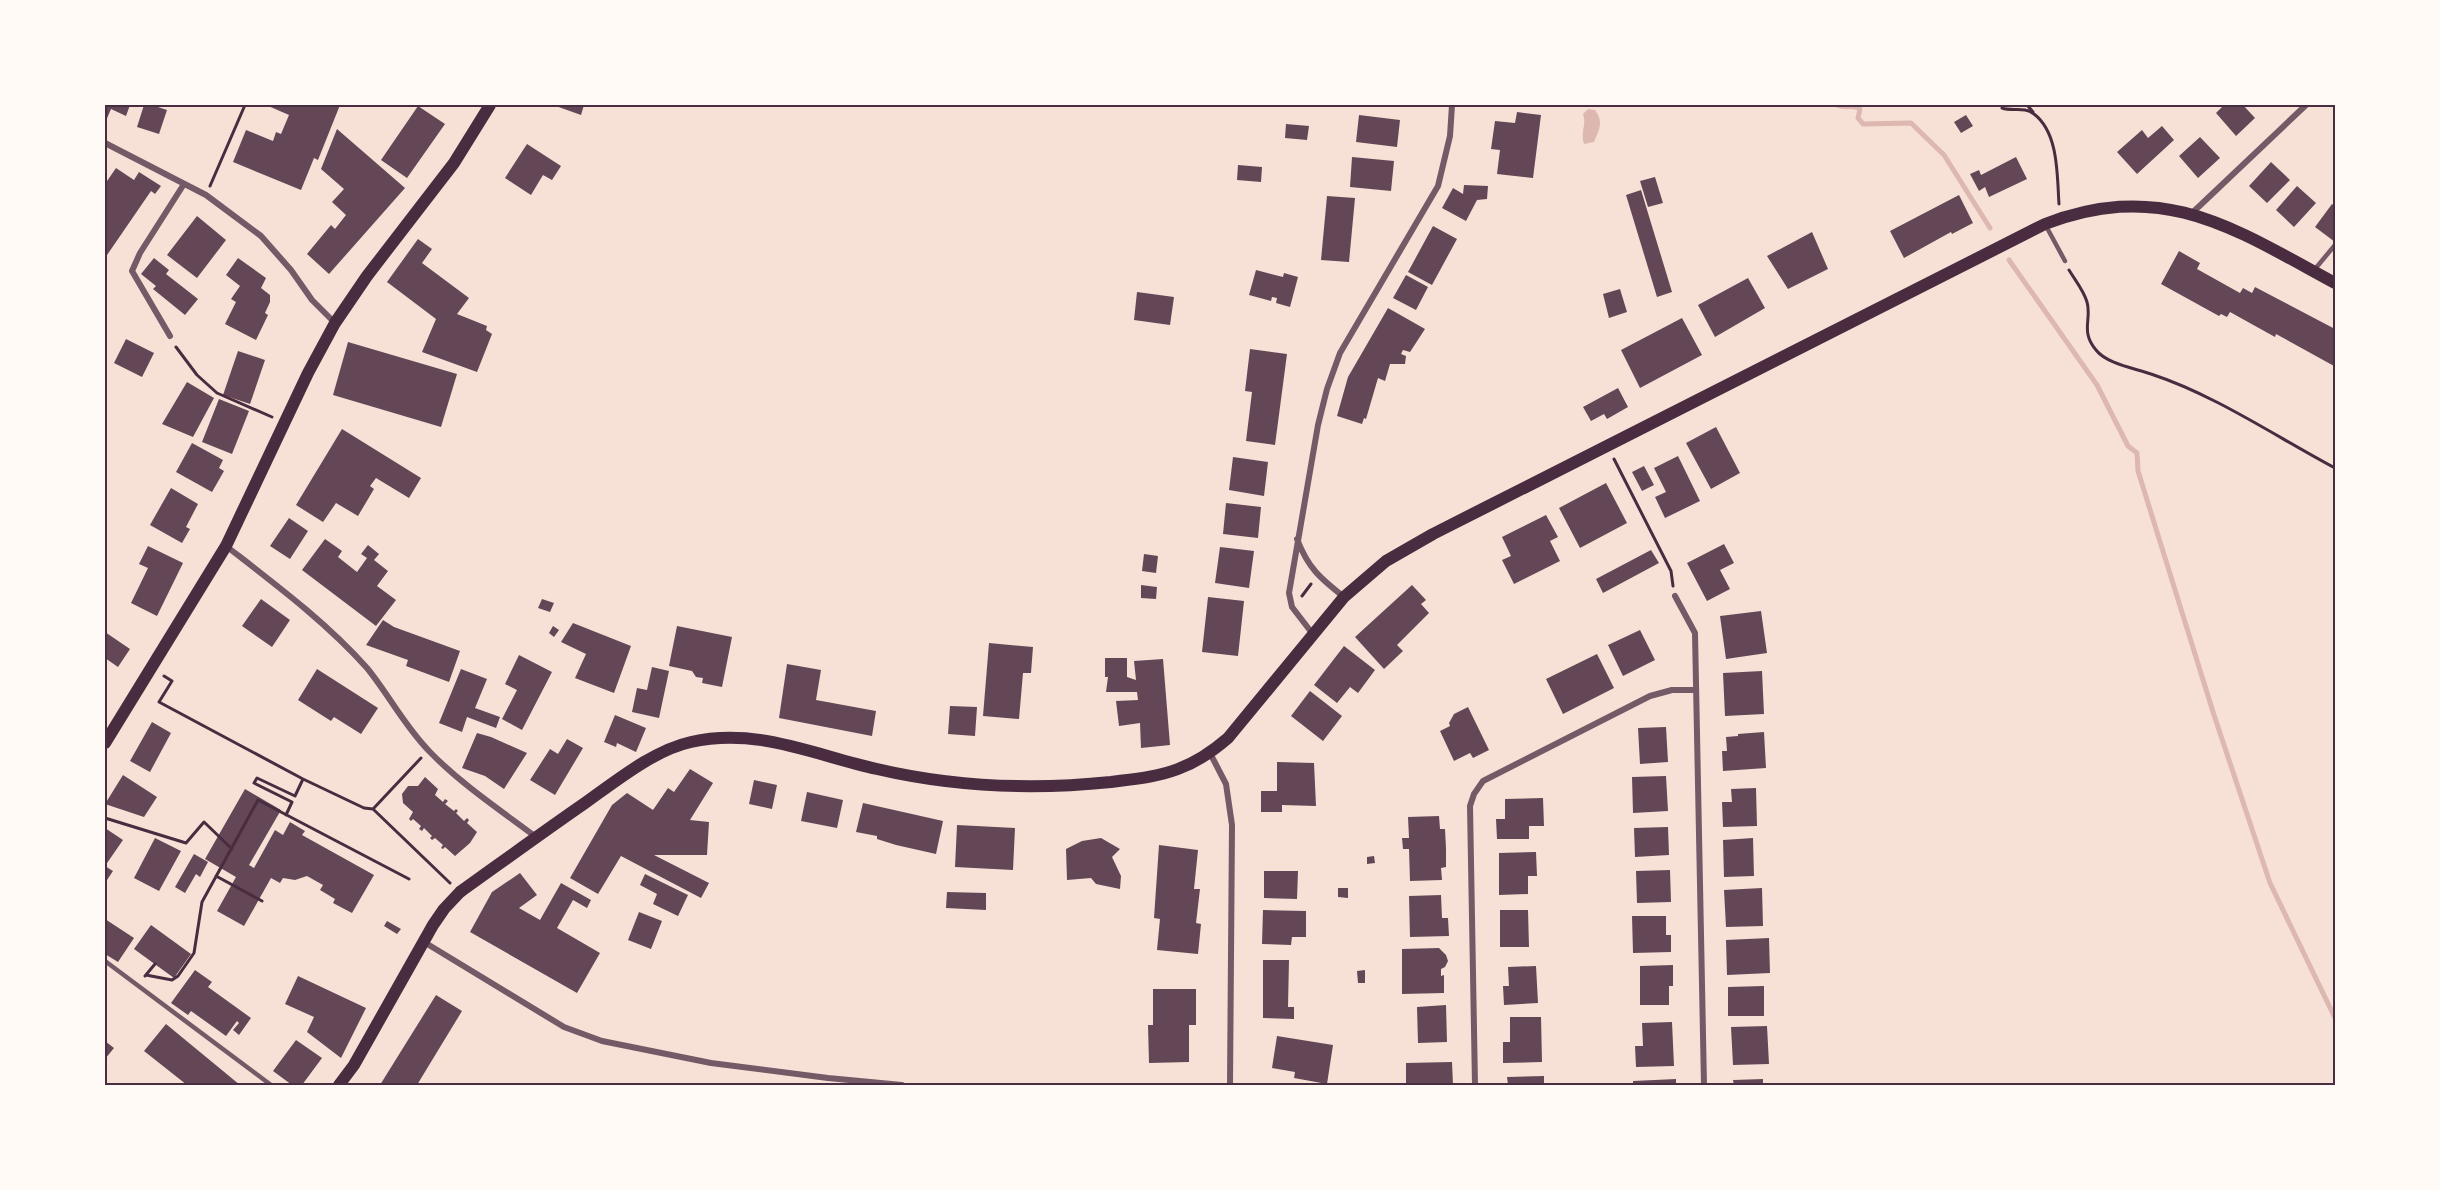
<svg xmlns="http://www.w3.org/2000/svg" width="2440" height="1190" font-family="Poppins,sans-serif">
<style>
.water{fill:#dcb8b0}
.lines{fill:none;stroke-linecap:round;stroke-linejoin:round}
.stream{stroke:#dcb8b0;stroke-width:5}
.building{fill:#644757}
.path{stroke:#4a2c40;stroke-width:3}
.service{stroke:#755966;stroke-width:4.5}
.minor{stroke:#755966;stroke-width:6}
.secondary{stroke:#4a2c40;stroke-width:12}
.neatline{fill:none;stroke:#4a2c40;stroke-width:2}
</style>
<rect width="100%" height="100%" fill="#f7e1d7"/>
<path class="water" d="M1588,109L1595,110C1604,122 1599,130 1594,142L1584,144C1580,131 1587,125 1583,114Z"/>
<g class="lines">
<path class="stream" d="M1837,105C1845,109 1852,104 1860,109L1858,118L1863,124L1911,123L1944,155L1990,228
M2009,260L2097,385L2128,446L2137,453L2138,471L2214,715L2270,883L2335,1018"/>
</g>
<path class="building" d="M105,105H130L126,116L111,109L105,123Z
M144,105H152L167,110L159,134L137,127Z
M266,105H340L318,160L314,158L301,190L233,162L246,130L273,141L276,132L281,134L289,115Z
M553,105H584L581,115Z
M2224,105H2243L2255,118L2236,136L2216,113Z
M418,106L445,124L407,178L381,160Z
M1517,112L1541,115L1533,178L1497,174L1500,150L1491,149L1495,121L1515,123Z
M1359,115L1400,120L1397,147L1356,142Z
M1966,115L1973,126L1961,133L1954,122Z
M1286,124L1309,126L1307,140L1285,138Z
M2162,126L2174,140L2137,174L2117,152L2142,130L2148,138Z
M337,129L405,188L329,274L307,254L331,225L335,229L346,215L332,202L344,189L321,169Z
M2200,137L2220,158L2198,178L2179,156Z
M527,144L561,166L552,180L543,175L531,195L505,178Z
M1352,157L1394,161L1391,191L1350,187Z
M2016,157L2027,179L1989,197L1985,187L1979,191L1970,174L1979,170L1981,175Z
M2271,162L2290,180L2267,203L2249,186Z
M1238,165L1262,167L1261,182L1237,180Z
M116,168L134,180L139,172L161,186L155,194L151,191L105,258V184Z
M1655,177L1663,203L1648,207L1640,181Z
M1464,185L1488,186L1487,199L1477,200L1466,221L1442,208L1453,188L1463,194Z
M2297,186L2316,203L2294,227L2276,210Z
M1641,190L1672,292L1657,297L1626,195Z
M1959,195L1973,223L1952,234L1951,232L1904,258L1890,231Z
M1327,196L1355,198L1349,262L1321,260Z
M2332,204L2335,206V242L2315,227Z
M197,216L226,240L197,278L167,255Z
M1433,226L1457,239L1432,285L1408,272Z
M1812,232L1828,269L1788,289L1767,256Z
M418,239L432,249L422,263L469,298L457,314L487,326L486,330L492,334L477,372L422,352L436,319L387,282Z
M2179,251L2200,263L2197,269L2240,293L2243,288L2252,293L2255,287L2335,329L2334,366L2276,334L2275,337L2230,312L2227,317L2221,314L2219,316L2161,284Z
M154,258L169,270L166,274L198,299L185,315L153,289L156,286L141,274Z
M238,258L266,278L261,288L270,295V302L265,313L268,315L256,340L225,324L236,302L231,299L240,286L226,275Z
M1256,270L1283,277L1284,273L1298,277L1290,307L1276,303L1277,298L1272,297L1271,301L1249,295Z
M1406,275L1428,287L1416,310L1393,298Z
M1748,278L1765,308L1715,337L1698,305Z
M1620,289L1627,312L1609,318L1603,294Z
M1137,292L1174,297L1170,325L1134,320Z
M1388,308L1425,329L1410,352L1403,350L1401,354L1406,356L1405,364H1390L1385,381L1378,378L1366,419L1364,418L1362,424L1337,416L1348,377Z
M1682,318L1702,355L1640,388L1621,350Z
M126,339L154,353L142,377L114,363Z
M348,342L457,374L441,427L333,395Z
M1250,349L1287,354L1275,445L1246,441L1252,392L1245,391Z
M238,351L265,360L250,404L223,395Z
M187,382L214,398L193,437L162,424Z
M1618,388L1628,407L1607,419L1604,414L1591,421L1583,407Z
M219,399L249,411L232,454L202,442Z
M1716,427L1740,473L1711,489L1686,443Z
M342,429L421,478L409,498L376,478L370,486L374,489L358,516L336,503L323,522L296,505Z
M192,443L223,460L219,468L224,471L212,492L176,472Z
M1678,456L1700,501L1665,518L1655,497L1666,492L1654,468Z
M1233,457L1268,462L1264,496L1229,490Z
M1644,466L1654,485L1642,491L1632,472Z
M1606,483L1627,523L1580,548L1559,508Z
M171,488L198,504L186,527L190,529L182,543L150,525Z
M1226,503L1261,507L1258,538L1223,534Z
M1546,515L1558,537L1550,541L1560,561L1514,584L1502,560L1511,556L1502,537Z
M289,518L308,531L290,559L270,546Z
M325,539L342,551L338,557L357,572L367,558L361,554L368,545L379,554L374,560L388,571L377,586L396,600L376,626L302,570Z
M1724,544L1734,563L1720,570L1730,589L1707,601L1687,563Z
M148,546L183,563L157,616L131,603L148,568L139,564Z
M1220,547L1254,551L1249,588L1215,583Z
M1651,550L1659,563L1603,593L1596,579Z
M1144,554L1158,556L1156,573L1142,571Z
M1141,585L1157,587L1156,599L1141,598Z
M1412,585L1426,600L1421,604L1429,613L1397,645L1403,651L1384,669L1355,637Z
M1208,597L1244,601L1238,656L1202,652Z
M261,599L290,620L272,647L242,626Z
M542,599L554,603L550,612L538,608Z
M1761,611L1767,653L1726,659L1720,616Z
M383,620L394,627L460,651L449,682L406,666L408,660L366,645Z
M573,623L631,646L614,693L575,678L586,654L561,642Z
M553,626L559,630L554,637L549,633Z
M677,626L732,637L722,687L702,683L703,678L696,677L692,671L669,666Z
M1640,630L1655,660L1623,676L1608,645Z
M105,632L130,649L118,667L105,658Z
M989,643L1033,647L1031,673H1023L1019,719L983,716Z
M1344,646L1375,670L1358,693L1350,687L1337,703L1314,685Z
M1597,654L1614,688L1563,714L1546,679Z
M519,655L552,672L522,730L502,719L517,690L505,684Z
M1105,658H1127V677L1136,680L1134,661L1163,659L1170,745L1141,748L1140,723L1119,726L1116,701L1138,700L1137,692H1106L1108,677H1105Z
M787,664L821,670L816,700L876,711L872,736L779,718Z
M652,667L669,671L659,718L632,712L637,688L647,690Z
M317,669L378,708L361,734L334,717L331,721L298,700Z
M461,669L487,679L475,708L500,717L496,728L467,717L462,732L439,723Z
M1762,671L1764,714L1725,716L1723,673Z
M1310,691L1342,716L1323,741L1291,716Z
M950,706L977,707L975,736L948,734Z
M1468,707L1489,750L1473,758L1470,753L1454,761L1440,731L1450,726L1449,723L1454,714Z
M615,715L646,728L636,752L617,743L616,747L604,742Z
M152,722L171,733L150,772L130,761Z
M1666,727L1668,762L1640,764L1638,728Z
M1764,732L1766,768L1723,771L1722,751H1727L1726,737L1738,736V734Z
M477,733L491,737L527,753L504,789L485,776L462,768Z
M567,739L583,748L555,795L530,780L550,749L558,754Z
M1277,762L1314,763L1316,806L1282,805V812H1261V791H1277Z
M690,769L713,783L690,820L709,822L707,855H654L709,883L701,898L621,856L598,894L570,878L612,805L627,793L653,810L668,788L674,792Z
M123,775L157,797L144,817L105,804Z
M1666,776L1668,811L1633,813L1632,777Z
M425,777L438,789L435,795L443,802L445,799L448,801L445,804L454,811L456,809L458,811L456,813L464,821L467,818L469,820L467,823L477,832L470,843L455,856L445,847L443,849L441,848L443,845L435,838L432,840L430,838L432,836L424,828L422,831L419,829L421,826L413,819L411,821L409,819L413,812L403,803L402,794L408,786H418Z
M754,780L777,785L772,809L749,804Z
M1756,788L1757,826L1723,827L1722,802H1732L1731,789Z
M245,789L281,810L249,865L254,868L275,830L283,835L290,822L305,831L302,835L374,875L352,913L333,903L335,899L320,890L323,885L307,876L295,880L283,878L280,883L271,878L244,926L217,911L236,877L205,859Z
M807,792L843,800L837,828L801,821Z
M1543,798L1544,826H1529V839H1497L1496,819H1505V799Z
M863,803L943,821L936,854L896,845L877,839V836L856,832Z
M1439,816L1440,829H1445L1446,848V867L1441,868L1442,880L1410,881L1409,849H1403L1402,838H1409L1408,817Z
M957,825L1015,828L1013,870L955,867Z
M1668,827L1669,855L1635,857L1634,828Z
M105,828L123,840L105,866L113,871L105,883Z
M155,838L181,851L159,891L134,878Z
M1101,838L1120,849L1112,857L1121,876L1120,889L1096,884L1091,878L1067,880L1066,849L1082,841Z
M1753,838L1754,876L1724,877L1723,840Z
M1159,845L1198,850L1194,889H1200L1196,923L1201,924L1198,954L1157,950L1160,919L1154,918Z
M1536,852L1537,876H1528V894L1499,895V853Z
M194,854L208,862L200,877L196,874L185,893L175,887Z
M1374,856L1375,863L1367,864V857Z
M1670,870L1671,902L1637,903L1636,871Z
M1264,871H1298L1297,899L1264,898Z
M520,873L537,895L519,908L540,920L561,883L591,900L587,908L573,900L557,928L600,953L577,993L470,932L492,892Z
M645,874L688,895L678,916L653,904L657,894L640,885Z
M1338,888H1348V898L1338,897Z
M1762,888L1763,926L1726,927L1724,890Z
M947,892L986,893V910L946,908Z
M1441,895L1442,918H1448L1449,936L1410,937L1409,896Z
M1263,910L1306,911V937H1292L1291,945L1262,944Z
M1500,910H1528L1529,947H1500Z
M639,912L662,921L651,949L628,940Z
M1632,916H1666V935H1671V952L1633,953Z
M105,919L134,938L118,962L105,954Z
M387,921L401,929L397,934L384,926Z
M151,925L191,954L174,978L134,949Z
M1769,938L1770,973L1727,975L1726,940Z
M1439,948L1446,955L1448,961L1445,967L1441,969V976L1444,975V993L1402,994V949Z
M1263,960H1289L1288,1007H1294V1019L1263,1018Z
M1673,965V986H1669V1005H1640V966Z
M1536,966L1538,1003L1504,1005L1503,986H1509L1508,967Z
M195,970L212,982L208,987L251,1018L239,1035L233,1030L239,1023L237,1021L226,1036L191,1011L188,1015L171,1003Z
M1365,970V983H1358L1357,971Z
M298,976L366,1008L341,1058L307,1032L314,1017L285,1004Z
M1764,986V1016H1728V987Z
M1153,989H1196V1025H1189V1062L1149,1063L1148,1025H1153Z
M436,995L462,1011L417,1085H380Z
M1446,1005L1447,1042L1418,1043L1417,1007Z
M1510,1017H1541L1542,1062L1503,1063V1042H1510Z
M1672,1022L1674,1066L1636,1067L1635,1046H1643L1642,1023Z
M166,1024L240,1085H187L144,1051Z
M1767,1026L1769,1064L1733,1065L1731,1027Z
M1277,1036L1333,1045L1327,1084L1294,1078L1295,1072L1272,1068Z
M296,1040L322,1058L302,1085H292L273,1071Z
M105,1041L114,1048L105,1059Z
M1452,1062L1453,1085H1406V1063Z
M1544,1076V1085H1508L1507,1077Z
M1676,1079V1085H1633V1081Z
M1763,1079V1085H1734L1733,1080Z"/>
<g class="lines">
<path class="path" d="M2027,105L2033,112
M2002,108C2013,112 2024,106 2034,114C2059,133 2057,176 2059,204
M210,186L245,105
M2069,270C2075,280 2084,291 2087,302C2092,319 2080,331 2096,350C2107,364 2134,368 2151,374C2215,395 2275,436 2335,468
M176,347L197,375L217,393L272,417
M1614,459L1671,571L1673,586
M1302,596L1311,584
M164,676L172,681L159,702L303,779L364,808L373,809
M421,758L373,809L450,883
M286,815L292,802L254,783L257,778L295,796L303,779
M105,818L186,843L204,822L232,849
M216,876L262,901
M146,975L172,980L178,976L194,953L202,902L258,800L409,879
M145,976L155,964"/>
<path class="service" d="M2046,226L2065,261
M2315,269L2335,245
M105,961L271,1085"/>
<path class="minor" d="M105,143L206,195L261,236L291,270L312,300L335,323
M2191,214L2306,105
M170,336L132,271L140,253L184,184
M1297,539C1308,568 1320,578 1344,597
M226,546C275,584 326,622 367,668C389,695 405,727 430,752C461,784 500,810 536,837
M1675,596L1695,633L1704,1085
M1312,633L1292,607L1289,593L1318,425L1327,389L1340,353L1438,186L1450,136L1452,105
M1210,753L1226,784L1232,825L1230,1085
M424,942L564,1027L602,1041L711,1063L828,1078L902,1085
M1475,1085L1470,806L1474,794L1483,781L1650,696L1672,690H1696"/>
<path class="secondary" d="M105,743L226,546L308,373L335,323L367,276L454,163L490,105
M339,1085L354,1065L433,925L444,909L460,892C502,862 543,832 585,803C616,781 654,750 691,742C757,727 814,755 877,769C954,787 1033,790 1111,782C1134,779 1157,777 1178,769C1197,762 1213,751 1228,738L1344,597L1386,561L1433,534L2045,224C2164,179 2233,228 2335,283"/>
</g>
<rect width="2440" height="1190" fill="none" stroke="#fffaf5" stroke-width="213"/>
<rect x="106" y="106" width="2228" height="978" class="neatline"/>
</svg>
